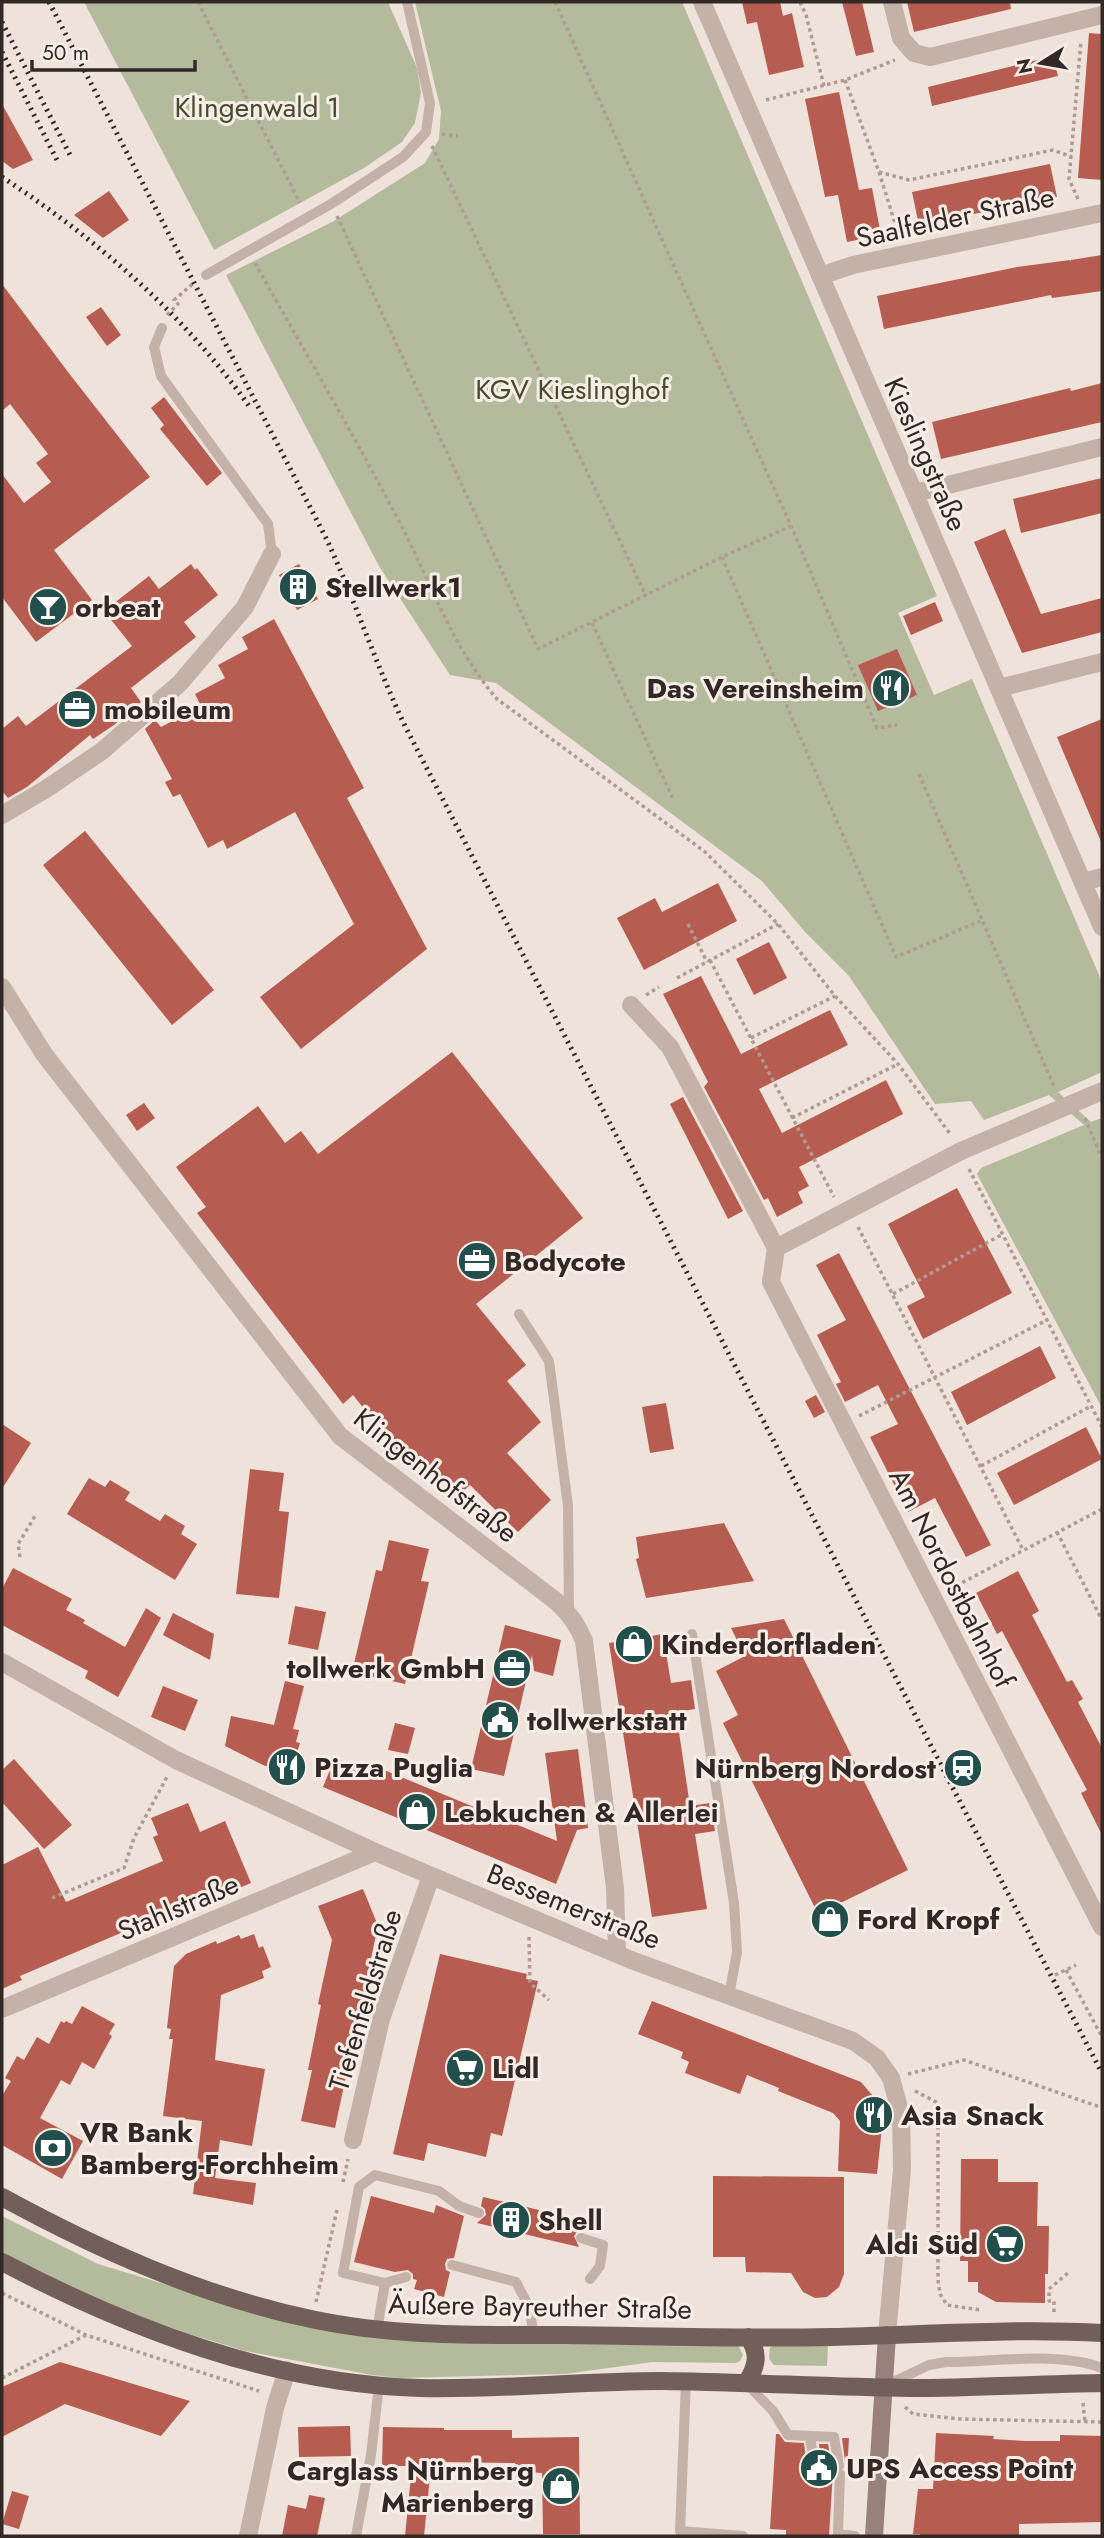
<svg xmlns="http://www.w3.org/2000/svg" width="1104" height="2538" font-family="Jost,sans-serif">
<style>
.green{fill:#b4bb9c}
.building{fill:#b65c50}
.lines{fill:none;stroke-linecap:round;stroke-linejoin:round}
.path{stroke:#b09b93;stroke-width:3.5;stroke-dasharray:3.5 3.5;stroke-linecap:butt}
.service{stroke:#c4b1a8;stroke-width:10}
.minor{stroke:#c4b1a8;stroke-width:18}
.tertiary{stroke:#c4b1a8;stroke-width:18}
.secondary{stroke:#97817a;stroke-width:18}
.primary{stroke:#725f5a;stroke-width:18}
.rail{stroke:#322927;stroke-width:5;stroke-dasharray:2 5;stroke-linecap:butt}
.labels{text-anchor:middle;stroke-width:6;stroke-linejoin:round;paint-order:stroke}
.park-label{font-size:28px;fill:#464d2e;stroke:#f6ede6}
.street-label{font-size:28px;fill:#322927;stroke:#f6ede6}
.poi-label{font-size:28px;font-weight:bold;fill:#322927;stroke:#f6ede6;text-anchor:start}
</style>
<rect width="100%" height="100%" fill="#eee2da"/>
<path class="green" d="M84,2H388L417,68L421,92L415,123L402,142L364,168L214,250Z
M415,2H682L937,596L898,613L934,695L972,679L1102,982V1072L1058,1092L1091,1122L1102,1118V1408L977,1174L981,1168L1084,1125L1049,1095L984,1120L971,1101L935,1104L849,976L806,933L762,881L496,683L450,675L379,566L226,275L334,221L425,163L439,139L441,111Z
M2,2216L98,2264L287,2321L738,2345L743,2355L740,2361L736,2363L652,2362L565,2374L399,2378L372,2375L245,2351L186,2333L113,2307L2,2256Z
M775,2344L828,2345L827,2366L774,2365L769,2359L770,2348Z"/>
<path class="building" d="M742,2H780L783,16L792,13L804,67L769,75L757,22L747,24Z
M842,2H862L874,52L856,56Z
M907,2H1010L1011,9L914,32Z
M1089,33L1102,34V180L1078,178Z
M1053,56L1058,76L932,106L928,87Z
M839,92L859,190L872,188L881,235L847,242L838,195L825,197L805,99Z
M2,104L33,160L13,169L2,161Z
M1050,164L1057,197L919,225L912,192Z
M109,191L129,220L103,238L74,215Z
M1102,255V291L1052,298L1051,295L884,329L877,296L1017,267L1070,260V262L1071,260Z
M2,284L68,372L150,477L54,550L92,600L36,642L2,597V474L24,503L51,482L36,463L48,454L10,404L2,411Z
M101,307L121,335L107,346L86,317Z
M1102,383V422L941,459L932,422L1070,388L1071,391Z
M164,397L222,473L207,486L160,429L164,425L151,408Z
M1102,478V513L1021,533L1013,499Z
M1005,529L1041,614L1102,598V632L1022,653L974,542Z
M191,564L195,570L197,568L218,595L184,622L196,637L131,688L141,702L114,725L93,739L90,735L27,787L8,798L2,791V729L18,716L26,726L132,646L104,611L149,576L159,589Z
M299,564L318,599L297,610L279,575Z
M935,602L943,621L911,635L903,616Z
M274,619L364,788L347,798L427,949L301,1049L260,997L354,924L295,812L227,849L223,840L208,848L180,794L173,797L165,782L172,779L145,729L155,720L161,727L201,706L195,694L225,678L218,665L248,649L242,637Z
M897,649L917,695L878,711L858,665Z
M1102,719V844L1057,737Z
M85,831L214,990L172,1025L43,865Z
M718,883L737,921L644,970L617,918L655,898L662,912Z
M769,942L787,978L754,995L736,959Z
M701,976L741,1054L830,1010L848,1045L759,1089L782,1133L886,1080L903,1114L799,1167L809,1186L798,1192L803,1203L777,1217L768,1198L764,1200L704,1087L708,1082L663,994Z
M452,1052L583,1218L476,1304L526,1365L507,1381L541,1422L507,1453L551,1500L518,1532L470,1485L461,1493L397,1450L353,1395L343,1404L197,1213L206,1207L176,1167L258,1106L285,1143L301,1131L318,1154Z
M683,1097L743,1211L728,1219L670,1104Z
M144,1103L155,1118L137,1131L126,1115Z
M957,1188L1012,1293L923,1339L907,1306L925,1297L888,1224Z
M839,1253L991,1545L966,1557L935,1498L908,1512L870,1437L898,1424L878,1385L845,1402L836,1384L841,1382L817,1335L846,1320L816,1265Z
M1040,1346L1056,1378L967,1425L951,1392Z
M816,1395L825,1412L814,1418L805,1401Z
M666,1403L674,1449L650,1453L642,1407Z
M2,1424L31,1443L2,1489Z
M1086,1427L1102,1459L1014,1505L997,1473Z
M250,1469L284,1473L279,1511L289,1512L279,1598L236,1594Z
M89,1478L105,1487L110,1480L130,1492L125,1500L160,1521L165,1514L185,1526L181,1534L197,1544L175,1580L67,1514Z
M724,1523L754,1581L646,1598L636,1559L639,1558L636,1537Z
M389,1540L429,1549L421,1581L429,1582L405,1684L352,1672L376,1570L382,1571Z
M13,1568L72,1599L66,1610L85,1620L83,1623L125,1647L146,1608L161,1618L118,1697L85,1678L88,1671L2,1625V1589Z
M1018,1571L1039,1611L1032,1615L1067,1682L1072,1680L1083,1699L1078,1702L1102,1748V1835L1081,1793L1087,1790L1002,1631L997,1634L976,1593Z
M295,1606L326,1612L318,1650L288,1644Z
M173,1613L214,1634L210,1660L163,1635Z
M784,1619L908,1870L818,1914L723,1723L738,1715L716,1671L745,1656L731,1628Z
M505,1625L561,1640L553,1676L534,1671L532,1655L504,1776L471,1769Z
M663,1634L671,1683L691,1680L695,1709L676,1712L690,1806L710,1803L715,1831L695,1834L707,1909L652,1917L609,1643Z
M285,1681L304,1686L293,1729L299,1730L296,1742L300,1743L296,1756L302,1757L298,1777L263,1765L225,1746L231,1716L274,1725Z
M163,1686L198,1700L185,1731L151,1717Z
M395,1723L415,1728L408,1754L388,1750Z
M578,1749L588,1828L577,1830L556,1884L323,1787L335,1758L359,1768L362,1761L557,1841L545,1753Z
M14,1759L72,1825L44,1849L2,1802V1770Z
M188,1803L200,1832L225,1821L251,1883L206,1902L205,1897L20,1976L22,1980L2,1989V1865L38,1847L66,1902L163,1861L153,1837L158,1835L151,1818Z
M363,1889L381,1933L376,1935L335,2128L301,2121L312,2070H308L321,2005L318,2004L332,1940L318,1906Z
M254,1934L259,1948L263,1946L271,1967L262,1971L264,1978L221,1995L215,2060L265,2069L252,2146L220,2140L215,2178L256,2183L253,2205L193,2194L202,2121L163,2116L173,2039H169L171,2029L167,2028L174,1966L186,1954L216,1941L217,1944L239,1935L241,1939Z
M440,1954L527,1974L526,1979L538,1981L502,2136L491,2133L486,2157L428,2143L424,2161L393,2154Z
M652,2001L861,2082L873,2096L880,2114L882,2127L877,2174L838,2171L840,2121L833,2113L778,2091L779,2088L747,2075L740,2094L685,2073L689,2062L681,2058L683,2052L638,2034Z
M82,2006L115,2024L109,2034L112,2036L94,2069L82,2062L70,2085L61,2080L40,2118L83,2141L62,2179L2,2145V2096L11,2081L5,2078L17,2056L24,2060L37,2037L49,2044L61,2021L64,2023L66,2021L72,2024Z
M961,2159H998V2182H1038L1037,2226H1049L1048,2274H1045V2303L996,2302L978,2292V2282H968V2261H960Z
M713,2176L844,2177V2274L839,2287L827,2297L815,2298L803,2292L791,2273L746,2272L745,2257H713Z
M371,2196L434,2213L436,2205L464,2216L454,2258L447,2259L445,2264L446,2270L450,2272L444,2297L414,2289L417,2280L413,2279V2274L408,2270L395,2272L354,2262Z
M483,2197L539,2210L537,2218L583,2229L577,2232L574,2236L579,2247L477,2223L486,2215L485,2209L481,2206Z
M60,2362L190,2401L161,2436L65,2404L2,2437V2387Z
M350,2426L351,2456L299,2457L298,2427Z
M383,2427L444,2428V2430H512V2438L579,2437L580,2534H543L542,2473L515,2471V2463L443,2462V2467H431L424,2536H405L412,2466H382Z
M936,2433L994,2436L993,2439L1025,2441H1060V2435L1102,2436V2522L1019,2524V2536H920V2534H913L918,2489H933Z
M776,2434H779L785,2442L804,2443L807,2466L812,2471L818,2470L821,2466L819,2444H828L833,2471L829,2536H786V2530L770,2529Z
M842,2438H849L847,2471L846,2469Z
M12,2491L29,2496L19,2529L2,2524Z
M309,2495L325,2498L317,2536H282L288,2505L306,2509Z"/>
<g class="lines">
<path class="path" d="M198,2L300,203
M555,2L791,526L877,728L897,725
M800,2L806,15L824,86
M845,80L879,172L899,236
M766,100L845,80L895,60
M442,134L458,136
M432,146L646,596
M879,172L909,180L1053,150L1072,157
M1078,199L1069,179L1081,41
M337,216L538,649L722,557L791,526
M255,263C303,349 354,435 400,523C431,583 452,647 497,699L704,851L778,924L835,996L898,1064L951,1135
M167,315L178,304L174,300L195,282
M722,557L896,957L980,921
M592,623L674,801
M919,774L1055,1089
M688,924L707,962
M710,960L834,1197
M677,978L778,924
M646,995L659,987
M751,1038L835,996
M792,1118L898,1064
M1085,1118L1102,1158
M969,1169L1102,1427
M858,1227L1023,1550
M893,1294L1003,1234
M859,1416L1047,1320
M981,1466L1091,1406
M1057,1532L1102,1620
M20,1557L18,1544L35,1516
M950,1589L1102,1509
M52,1898L124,1868L134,1838L167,1777
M529,1937L530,1983L549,2000
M1066,1970L1102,2037
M1055,1975L1076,1965
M908,2074L964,2060L1097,2106H1102
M915,2091L938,2103V2280L940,2294L947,2305L981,2310
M343,2182L348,2159
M2,2293L86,2335L259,2391
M316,2302L337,2210
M1054,2312V2301H1049V2289L1068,2273
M2,2378L86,2335
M1083,2403L1085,2422
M905,2407L913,2414L960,2419L1102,2422"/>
<path class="service" d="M206,275L331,204L403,157L426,132L430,103L407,2
M162,328L154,347L161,376L268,524L272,554
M519,1314L549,1361L568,1506L569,1613
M692,1634L734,1903L737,1952L729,1996
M581,2238L603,2245L600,2266L590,2279
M452,2265L516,2282L529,2307L534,2335
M385,2283L343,2273L359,2187L375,2175L439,2191L459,2206L479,2213
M377,2330L385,2283L406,2277
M686,2381L680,2531L743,2536
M746,2383L773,2411L788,2435L834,2437L839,2466
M889,2384L929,2365L946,2362C991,2362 1060,2351 1102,2368
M810,2436L814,2464
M840,2474L838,2534L855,2536
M356,2536L371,2455L379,2385"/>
<path class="minor" d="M892,2L901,38L914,53L930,57L1102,15
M820,276L853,265L1102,213
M915,493L1102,447
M999,688L1102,662
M2,815L46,789L102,751L179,684L245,607L272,554
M1083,882L1102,877
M2,987L44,1054L340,1436L557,1602C570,1614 578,1625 584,1641L615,1888L617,1953
M631,1005L670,1047L776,1248
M1102,1091L961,1151L776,1248L771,1282L1102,1927
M2,1662L176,1760L375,1852L631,1960L853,2041L877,2058L891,2078L901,2115L902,2169L887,2335
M2,2009L375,1852
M353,2140L381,2019L431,1876
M248,2536L275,2408L287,2370"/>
<path class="tertiary" d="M702,2L1102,927"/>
<path class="secondary" d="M874,2536L887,2335"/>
<path class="primary" d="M2,2197C99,2250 202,2296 311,2319C395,2337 480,2335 565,2335C654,2336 742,2339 831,2337C921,2335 1012,2328 1102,2333
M2,2262C130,2329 273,2384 420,2388C500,2390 581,2381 662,2381C745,2382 828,2387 910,2388C974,2388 1038,2384 1102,2383
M746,2383C757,2367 760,2353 748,2337"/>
<path class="rail" d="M49,2L326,538C355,600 376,665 405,726L946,1775L1102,2073
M2,22L71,157
M2,52L59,164
M2,177C96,239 184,314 249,406"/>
</g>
<defs>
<g id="building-disc" transform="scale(2.0125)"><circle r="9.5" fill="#224e4b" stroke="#f6ede6"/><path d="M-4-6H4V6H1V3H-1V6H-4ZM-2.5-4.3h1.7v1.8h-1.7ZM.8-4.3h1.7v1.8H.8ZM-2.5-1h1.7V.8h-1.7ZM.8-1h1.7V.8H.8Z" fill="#fff"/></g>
<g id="bar-disc" transform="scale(2.0125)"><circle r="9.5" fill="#224e4b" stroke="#f6ede6"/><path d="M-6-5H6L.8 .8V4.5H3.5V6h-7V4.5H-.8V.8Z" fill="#fff"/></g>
<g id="restaurant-disc" transform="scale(2.0125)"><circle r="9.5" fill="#224e4b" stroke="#f6ede6"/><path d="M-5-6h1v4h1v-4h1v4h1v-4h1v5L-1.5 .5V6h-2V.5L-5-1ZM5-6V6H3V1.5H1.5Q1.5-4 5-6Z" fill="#fff"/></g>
<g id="office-disc" transform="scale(2.0125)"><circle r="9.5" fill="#224e4b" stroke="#f6ede6"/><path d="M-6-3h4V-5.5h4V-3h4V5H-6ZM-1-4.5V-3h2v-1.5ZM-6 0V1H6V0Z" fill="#fff"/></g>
<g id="shop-disc" transform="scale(2.0125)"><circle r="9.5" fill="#224e4b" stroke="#f6ede6"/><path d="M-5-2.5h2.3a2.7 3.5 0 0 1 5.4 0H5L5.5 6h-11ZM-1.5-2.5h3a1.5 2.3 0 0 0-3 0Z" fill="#fff"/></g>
<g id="civic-disc" transform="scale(2.0125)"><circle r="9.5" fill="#224e4b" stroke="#f6ede6"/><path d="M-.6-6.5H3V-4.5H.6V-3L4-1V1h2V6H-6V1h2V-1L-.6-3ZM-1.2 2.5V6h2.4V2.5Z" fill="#fff"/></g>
<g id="station-disc" transform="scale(2.0125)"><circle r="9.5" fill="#224e4b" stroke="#f6ede6"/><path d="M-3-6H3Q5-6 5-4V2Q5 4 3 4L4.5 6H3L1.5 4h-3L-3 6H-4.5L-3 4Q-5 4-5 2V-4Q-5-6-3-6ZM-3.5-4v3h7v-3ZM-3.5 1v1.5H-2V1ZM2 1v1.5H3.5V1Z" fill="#fff"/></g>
<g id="supermarket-disc" transform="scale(2.0125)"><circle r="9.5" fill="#224e4b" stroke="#f6ede6"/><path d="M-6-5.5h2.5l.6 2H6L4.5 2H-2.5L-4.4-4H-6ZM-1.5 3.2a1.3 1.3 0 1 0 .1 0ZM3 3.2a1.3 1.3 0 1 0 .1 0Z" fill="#fff"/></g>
<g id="bank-disc" transform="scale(2.0125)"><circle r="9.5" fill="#224e4b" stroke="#f6ede6"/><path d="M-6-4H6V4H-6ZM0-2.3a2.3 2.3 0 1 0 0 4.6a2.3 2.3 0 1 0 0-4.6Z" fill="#fff"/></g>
</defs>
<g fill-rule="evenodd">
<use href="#building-disc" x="298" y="587"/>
<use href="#bar-disc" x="48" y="607"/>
<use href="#restaurant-disc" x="891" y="688"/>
<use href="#office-disc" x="77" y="709"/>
<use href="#office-disc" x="477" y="1261"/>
<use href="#shop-disc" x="634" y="1644"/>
<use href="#office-disc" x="512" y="1668"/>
<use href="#civic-disc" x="500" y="1720"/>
<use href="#restaurant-disc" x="287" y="1767"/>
<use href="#station-disc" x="963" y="1768"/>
<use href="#shop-disc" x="417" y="1812"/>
<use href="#shop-disc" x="830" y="1919"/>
<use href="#supermarket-disc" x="465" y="2068"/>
<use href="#restaurant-disc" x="874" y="2115"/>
<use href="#bank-disc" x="53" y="2148"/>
<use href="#building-disc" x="511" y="2220"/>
<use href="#supermarket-disc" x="1005" y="2244"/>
<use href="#civic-disc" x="819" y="2468"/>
<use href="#shop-disc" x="561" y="2486"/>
</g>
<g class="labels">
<g class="park-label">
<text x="257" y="117">Klingenwald 1</text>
<text x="572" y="399">KGV Kieslinghof</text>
</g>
<g class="street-label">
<text transform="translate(955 217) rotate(-12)" y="10">Saalfelder Straße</text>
<text transform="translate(926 454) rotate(66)" y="10">Kieslingstraße</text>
<text transform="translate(436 1475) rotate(38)" y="10">Klingenhofstraße</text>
<text transform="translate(952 1578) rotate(63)" y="10">Am Nordostbahnhof</text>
<text transform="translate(574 1906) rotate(22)" y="10">Bessemerstraße</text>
<text transform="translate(178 1907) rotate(-23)" y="10">Stahlstraße</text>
<text transform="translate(365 2000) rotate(-73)" y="10">Tiefenfeldstraße</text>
<text transform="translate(540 2306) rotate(1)" y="10">Äußere Bayreuther Straße</text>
</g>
<g class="poi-label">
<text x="325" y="597">Stellwerk1</text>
<text x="75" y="617">orbeat</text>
<text x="864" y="698" text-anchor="end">Das Vereinsheim</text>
<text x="104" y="719">mobileum</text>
<text x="504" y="1271">Bodycote</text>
<text x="661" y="1654">Kinderdorfladen</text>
<text x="485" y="1678" text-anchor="end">tollwerk GmbH</text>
<text x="527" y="1730">tollwerkstatt</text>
<text x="314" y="1777">Pizza Puglia</text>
<text x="936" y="1778" text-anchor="end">Nürnberg Nordost</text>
<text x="444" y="1822">Lebkuchen &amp; Allerlei</text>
<text x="857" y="1929">Ford Kropf</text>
<text x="492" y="2078">Lidl</text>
<text x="901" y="2125">Asia Snack</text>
<text x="80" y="2142">VR Bank<tspan x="80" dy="32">Bamberg-Forchheim</tspan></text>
<text x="538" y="2230">Shell</text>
<text x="978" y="2254" text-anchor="end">Aldi Süd</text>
<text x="846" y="2478">UPS Access Point</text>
<text x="534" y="2480" text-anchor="end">Carglass Nürnberg<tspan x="534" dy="32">Marienberg</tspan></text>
</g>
</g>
<rect width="1104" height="2538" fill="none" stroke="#322927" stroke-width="7"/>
<g transform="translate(1041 63) rotate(259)" stroke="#f6ede6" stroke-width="5" paint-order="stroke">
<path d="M0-5L12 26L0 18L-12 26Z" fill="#322927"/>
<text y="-10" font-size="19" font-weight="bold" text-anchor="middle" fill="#322927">N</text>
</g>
<path d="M32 60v10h163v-10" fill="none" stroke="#322927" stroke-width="3.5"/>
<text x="42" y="60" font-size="21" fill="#322927" stroke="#f6ede6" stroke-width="5" paint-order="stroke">50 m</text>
</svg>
